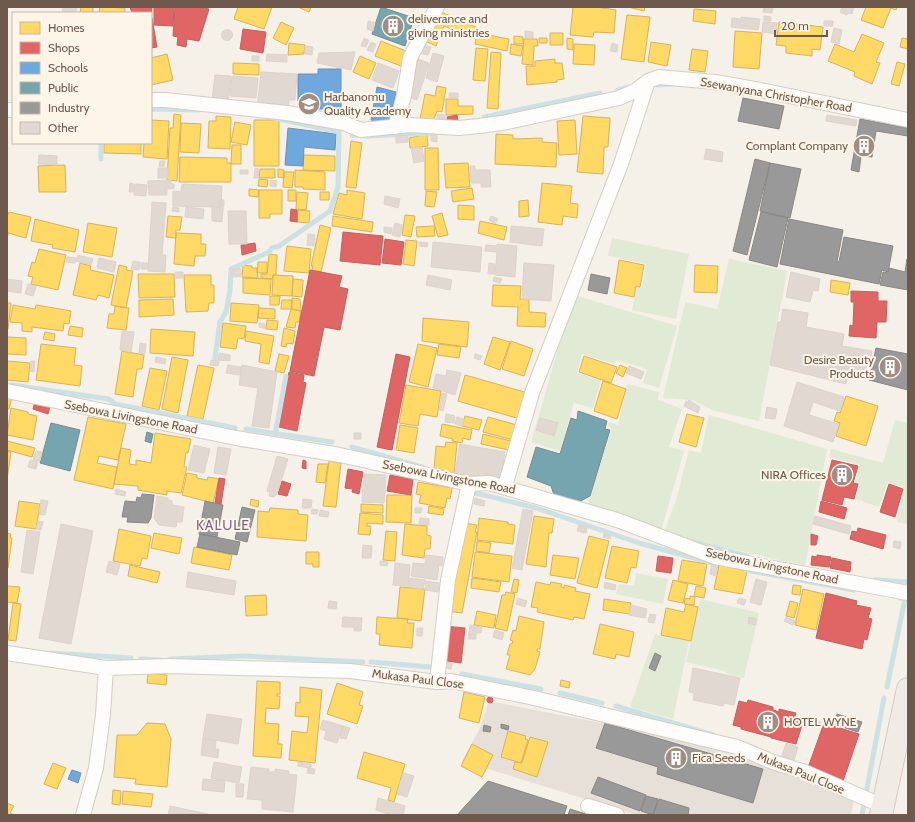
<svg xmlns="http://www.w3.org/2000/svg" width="915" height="822" font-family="Cabin,sans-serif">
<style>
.industrial{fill:#e6e0d9}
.green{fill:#e1ead4}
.homes{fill:#ffd966;stroke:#d4b35e}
.shops{fill:#e06666;stroke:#be625e}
.schools{fill:#6fa8dc;stroke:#6f90b1}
.public{fill:#76a5af;stroke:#748e91}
.industry{fill:#999;stroke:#8c8682}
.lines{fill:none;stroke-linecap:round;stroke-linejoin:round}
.stream{stroke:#cce1e3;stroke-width:5}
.building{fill:#e1d8d1;stroke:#ddd3cb}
.street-casing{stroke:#d3cdc7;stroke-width:16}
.primary-casing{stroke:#d3cbc6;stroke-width:24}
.street{stroke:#fefdfc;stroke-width:14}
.primary{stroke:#f0ece5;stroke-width:22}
.labels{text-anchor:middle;stroke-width:4;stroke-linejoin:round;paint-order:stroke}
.poi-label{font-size:12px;fill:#6f594c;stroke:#fdf5e8;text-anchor:start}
.street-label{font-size:12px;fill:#6f594c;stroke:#fdf5e8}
.quarter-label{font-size:14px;letter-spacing:1px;fill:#7e648c;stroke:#fdf5e8}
</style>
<rect width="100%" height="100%" fill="#f5f0e8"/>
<path class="industrial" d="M489,701L673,737L752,761L854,800L851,815H637L462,761L479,730Z"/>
<path class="green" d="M612,238L689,254L676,319L632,310L637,287L642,288L646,264L608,256Z
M729,259L787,271L759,421L715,411L692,400L663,398L685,302L717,309Z
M574,295L677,326L659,388L643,383L647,369L616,360L615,364L582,354L577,373L601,380L593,408L574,403L560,451L531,442Z
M627,384L659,392L658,400L682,409L669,447L684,451L661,531L587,507L612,429L608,426L609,422L618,425Z
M709,415L827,449L805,566L664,533L677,497L689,450L701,453Z
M895,420L908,423V524L897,522L904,487L888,482L879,507L856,499L860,484L856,482L860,465L829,457L831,449L883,463Z
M636,573L668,579L663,604L616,594L619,584L634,586Z
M700,599L759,613L744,678L725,673V671L686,662Z
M655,634L689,641L673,719L630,707Z"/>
<path class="homes" d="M81,7H93V13H80Z
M100,7L125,8V13H99Z
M238,7H272L264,29L234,19Z
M298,7H311L309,12Z
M573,7H596L616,10L614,33L594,32L593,37L570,35Z
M628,7H645L644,11Z
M866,7H897L896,10L891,8L883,28L861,20Z
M694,9L716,11L715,24L693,21Z
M439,11L478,28L474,38L444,26L436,46L425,41Z
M627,15L650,17L644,62L621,59Z
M281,22L294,28L286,45L273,38Z
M779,22L823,27L820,50L812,49V56L786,53V46L776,45Z
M735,31L762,33L759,69L733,67Z
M477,33L509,39L507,51L475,44Z
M550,33H563V45H550Z
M862,34L884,43L876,62L880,63L872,84L854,76L855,72L828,61L835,44L854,52Z
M514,36L523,37V44H514Z
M539,38H547V43H539Z
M567,38L573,39V50L567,49Z
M902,38L908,39V49L900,47Z
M524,39H537L538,46H534L533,65L522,64Z
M381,41L406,51L401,66L375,56Z
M651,42L671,45L667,66L648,62Z
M289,43L305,45L304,54L288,55Z
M511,44L523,46L521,56L510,54Z
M574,44L595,45L594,65L573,64Z
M476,48L488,49L485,81L473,80Z
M692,49L708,51L705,72L689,70Z
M491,52L501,53L498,109L487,108Z
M167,54L173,80L151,85V58Z
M360,56L376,63L369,79L353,72Z
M555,59V63H562L564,79L557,80V82L527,85L526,66H535V61Z
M897,62L905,64L899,86L891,84Z
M233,63L259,64V75L233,74Z
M437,86L446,88L442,112L437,111L433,121L420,119L425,94L435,96Z
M446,99H458V106H473V114L446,115Z
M174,114L181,115L177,181L167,180L170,128H173Z
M216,116L231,117L230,149L208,148L209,121H216Z
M583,116L610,118L608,147H604L603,174L577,172Z
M151,120L169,121L167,159L143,157L144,143H151Z
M254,120H279V166H254Z
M575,120L577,154L559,155L557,121Z
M235,122L251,125L247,145L231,142Z
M181,123L201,124L199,153L180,152Z
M427,134L428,146L410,148L409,138Z
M496,134L513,135V139L542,138V142L557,143L556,167L495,164Z
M351,141L362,143L356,188L346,187Z
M104,143H141V154L104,153Z
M232,145H241V164H231Z
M425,148H438L439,190H425Z
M304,155L335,156V171L303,170Z
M180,157L227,158V163H231V182H179Z
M468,163L470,187L446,188L444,164Z
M65,165L66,192H39L38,166Z
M260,169H275V178H259Z
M278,169L284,170V178L278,177Z
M295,170L325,172V190L303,189V187H295Z
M284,172H294L292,188L283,187Z
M259,179L268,180L267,187L258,186Z
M542,183L572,186L570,203L578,204L577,218L563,216L562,225L538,222Z
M472,188L474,199L453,202L451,191Z
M249,189L259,190L258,197L249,196Z
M259,190H282V214H270V218H259Z
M288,190H296V201H288Z
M347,190L365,193L362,219L333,214L339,193L347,195Z
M426,191L437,192L434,207L425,206Z
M297,192L308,193L306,210L296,209Z
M320,192H329V200H320Z
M528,200L529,216L519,217V201Z
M458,205L474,206V220L458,219Z
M298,210L310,211L309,223L297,222Z
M9,212L31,217L26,238L8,233L7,240V216Z
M442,213L448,235L438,237L432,216Z
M405,215L415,216L411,237L402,235Z
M168,216L182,217L180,230H176V238L166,237Z
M333,216L373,222L372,232L332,226Z
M35,219L79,230L75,252L52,248L53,245L31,241Z
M480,221L507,227L504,240L478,233Z
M88,223L117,228L112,257L83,252Z
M320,225L331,228L321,272L312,270L313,266H311Z
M434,226L435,236L417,237L416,227Z
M176,233L201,234V244H206L205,256H195L194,266L174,264Z
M406,240L417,241L414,266L403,264Z
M287,246L311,249L309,273L284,271Z
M39,249L66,255L58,290L31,284L33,277L28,276L32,262L35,263Z
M269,254L277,255L276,275H273L272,279L261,278V274H267Z
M619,260L644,265L640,287L636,286L634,297L614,293Z
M258,262H267V273H257Z
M80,263L91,266L90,270L114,275L109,298L98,295L96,300L73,295Z
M119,265L127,267L126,270L133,271L126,308L111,305Z
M243,265L252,266V268H257L258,278L242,277Z
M695,265L718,266L717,293L694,292Z
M138,274H174L175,297L139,298Z
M184,275H211V285H214V303H209L208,311L186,312Z
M273,275L293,276L292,296L272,295Z
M243,278L271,279L270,295L243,293Z
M293,279L303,280L302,297L292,296Z
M831,280L850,283L848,295L830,292Z
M493,285L521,286L520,299L529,300V312L546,313L545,327L517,326L518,307L492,306Z
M270,296H280L279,305H270Z
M292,298L300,299L301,311L292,309Z
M173,299L174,315L139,317V300Z
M282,300H292L291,309H281Z
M7,303H11L8,329H7Z
M231,303L259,305L257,323L230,321Z
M13,305L35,309L36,305L66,310L71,311L69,324L64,323L63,331L32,327V332L22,331V323L10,322Z
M115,306L129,308L126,330L107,328L109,314H114Z
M259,308L275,309V319L258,318Z
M291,309L301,311L299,322H296L295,328L286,327Z
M423,318L469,322L467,347L422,341Z
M267,320L278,321L277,330L266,329Z
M223,323L246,326L244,339L238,338L236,349L220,347Z
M70,326L83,328L82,337L68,335Z
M284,328L295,331L293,344L287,343L286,347L281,346Z
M151,329L195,332L193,356L150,353Z
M246,331L274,336L269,364L259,362L261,344L245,341Z
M45,332L55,334L54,341L43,339Z
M7,337L26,338V355L7,354Z
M493,337L510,342L500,370L484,364Z
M511,341L533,349L524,376L502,369Z
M41,344L76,348L74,365L82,366L80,386L36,380Z
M418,344L437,348L428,387L409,382Z
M439,344L461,347L459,358L437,355Z
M122,351L144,355L142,369H137L133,397L115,394Z
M279,354L289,356L284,373L275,371Z
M584,356L617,367L611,383L579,372Z
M172,357L188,360L178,413L162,409Z
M7,361L30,363L28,382L7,380Z
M198,365L214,368L203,419L187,416Z
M620,365L627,368L623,377L616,373Z
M150,368L167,371L159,410L142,406Z
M465,375L528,393L520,419L458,401Z
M603,381L626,389L617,419L594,411Z
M406,385L441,391L437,417L420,414L418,426L399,423Z
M7,396L12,397L9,409H7Z
M846,396L878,406L866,446L836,436L840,423L834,421L837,412L840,413Z
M11,408L28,412V414L37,416L33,440L7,435Z
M687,414L704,418L696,447L679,442Z
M465,416L482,420L479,430L462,426Z
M88,417L126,424L118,460L99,456L97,463L117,467L113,489L74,480Z
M488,417L517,425L513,440L483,432Z
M442,424L472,430L470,440L463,438L462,443L452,441L453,439L440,436Z
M400,425L418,428L414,453L396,450Z
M155,433L191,439L188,453L186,452L184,467H187L181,493L167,491V495L138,490V486L114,484L121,448L131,450L129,464L136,465V460L151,463Z
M483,434L511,441L509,450L481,444Z
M7,441L35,448L32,457L7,450Z
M446,442L457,443L454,474L434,470L436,446L445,447Z
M7,451L11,452L7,480Z
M329,461L341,463L336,507L323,506Z
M318,464H328L325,483L316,482Z
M187,473L197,475V478L207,480L208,477L219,479L213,503L182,495Z
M418,482L452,488L450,499L447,498L445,508L419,503L421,495L416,494Z
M387,495H412L411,523L386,522Z
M251,499L259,501L258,507L250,505Z
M19,501L40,504L36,529L15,526Z
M361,504L383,505V513L361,512Z
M429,506L444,509L443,515L428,513Z
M270,508L298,510V514L308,515L306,541L257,537L258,511L269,512Z
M360,513L383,515V524L367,523V526H371L370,535L358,534Z
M534,516L554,519L552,533H549L546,567L526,564Z
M479,518L508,522V524L515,525L513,544L477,540Z
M465,523L477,525L475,532H477L462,613L447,611Z
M405,524L427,526V535L431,536L430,549H425L424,558L402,555Z
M119,529L151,536L147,559L142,558L140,566L113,561Z
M386,531L397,532L395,561L383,560Z
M7,533L11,534L10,538H12L8,568Z
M154,533L182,538L179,554L151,548Z
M589,536L609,541L597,588L577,583Z
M477,541L491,543L489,553L476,551Z
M612,546L639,551L636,568L631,567L627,583L605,578Z
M194,547L232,555L229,570L191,563Z
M306,552H319V567H313V564H306Z
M475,552L512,556L509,582L472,577Z
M553,555L579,558L575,579L550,575Z
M682,560L707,564L703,586L678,581Z
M130,565L160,572L157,583L128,576Z
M719,565L747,571L742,594L714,589Z
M472,578L501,582L499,592L471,588Z
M514,579L519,580L517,593L511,592Z
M673,580L688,584L683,603L668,600Z
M536,582L550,585L551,582L562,584L561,587L564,588V585L576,588L575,591L590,594L584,619L574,617L573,620L537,612L538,608L531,607Z
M793,585L801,586L800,595L792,594Z
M7,586L20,587L17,603L7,602Z
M696,586L706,588L704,598L694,596Z
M400,587L425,589L421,621L397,618Z
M803,589L824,594L816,630L795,625Z
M506,592L515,594L507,631L495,628L502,595H505Z
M266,595L267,615L246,616L245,596Z
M690,596L695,597L694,605L684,604L685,598L690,599Z
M604,599L631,603L629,614L603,610Z
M790,601L798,603L794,618L786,616Z
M13,603L21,604L16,641L8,640Z
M686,604L698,607L691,641L661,635L666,608L684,612Z
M477,611L496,615L494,628L474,625Z
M519,616L544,622L540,649H537V651L540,652L535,669L530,675L506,669L510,655H507L510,644H512L513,641L510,640L513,630L516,631Z
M377,617L408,619L407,623H414L412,648L379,645L380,634H376Z
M600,624L634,632L629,657L616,654L615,659L593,654Z
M148,673L167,675L166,685L147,683Z
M561,680L570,682L569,688L560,686Z
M257,681L280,682V694H277V696H280L279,709L266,708L265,723L279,724L278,744H282L281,758L253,756Z
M337,683L363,692L359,705L363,706L357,724L327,714Z
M300,687L322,690L315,763L289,760L292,731L307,733L309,717L295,716L296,702L300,703Z
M464,692L485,697L479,723L459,718Z
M147,723L165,724L171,739L167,787L135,784L136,779L114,777L117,735H137Z
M508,731L526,736L525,739L528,740L521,763L501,757Z
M530,737L548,742L537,777L513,769L515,762L522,763Z
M472,744L493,755L482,777L461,766Z
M364,752L405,764L394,802L388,800L391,788L357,778Z
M53,763L66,768L57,789L44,784Z
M113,790L121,791L120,805L112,804Z
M123,791L153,794L151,807L122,804Z
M7,803L14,806L10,813L14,815H7Z"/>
<path class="shops" d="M130,7H152L151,18V13H132Z
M154,7H174L173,26L154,25Z
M175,7H199L209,9L199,41L187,39L186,47L177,45L178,37L173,36Z
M152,18L157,47L151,48V19Z
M243,29L266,32L263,53L240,49Z
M457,115L458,121L448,122L447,117Z
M291,209L297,210V222L290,221Z
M343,232L383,236L380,265L340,261Z
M385,239L404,242L401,265L382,263Z
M255,243L256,251L242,255L241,245Z
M310,270L342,276L339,287L348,289L340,330L324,327L314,376L290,371Z
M851,291L878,292V301H887L886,322H877L876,338L849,336L850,325L853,326L854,302H851Z
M396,354L410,357L392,450L377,447Z
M289,372L304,375L303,382L306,383L297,431L279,427Z
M35,401L50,406L48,414L33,409Z
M303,460L306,461V469L302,468Z
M832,460L858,466L853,483L858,484L854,499L844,497L842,505L822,500Z
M348,469L363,472L359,494L352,492L353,489L345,488Z
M390,475L413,479L411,495L387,491Z
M219,478L225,479L221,504L215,503Z
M282,481L291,484L287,496L278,494Z
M889,484L903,489L895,517L880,512Z
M821,501L847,508L844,519L819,512Z
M858,528L886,535L883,549L850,539L852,531L857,532Z
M811,534L818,536L816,545H811Z
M817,555L831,557L829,567L811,565L812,556L817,557Z
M658,556L673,558L671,573L656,571Z
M832,558L851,562L850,572L830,568Z
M826,593L857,601L856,605L871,608L868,618L872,619L867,640L864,639L862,649L816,638Z
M444,626L465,628L461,663L440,660Z
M487 700a3 3 0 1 1 6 0a3 3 0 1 1-6 0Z
M748,700L773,707V710L779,712V709L796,713L795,716L804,719L796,744L771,738V737L741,729V727L733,725L739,701L747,703Z
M824,723L859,734L843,781L809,765Z"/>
<path class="schools" d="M318,69H341V109H318V101H298V74H318Z
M377,87L396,92L389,124L371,120Z
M288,128L336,134L335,150L304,147L303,166L285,165Z
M72,770L81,773L78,783L68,779Z"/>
<path class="public" d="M381,7L414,18L405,46L372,34Z
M578,411L607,421L605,429L610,430L590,496L577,503L554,495L551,486L527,477L536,447L560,454L571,418L577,420Z
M51,423L80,430L70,471L40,463Z
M147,432L153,434L151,443L145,441Z"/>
<path class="industry" d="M743,98L784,106L779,129L738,121Z
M860,119L908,128V136L876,131L872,157L861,156L859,172L851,170Z
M755,159L770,163L747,255L733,251Z
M770,163L801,169L790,218L760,211Z
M761,212L788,218L777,267L749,260Z
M789,219L843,230L837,262H839L844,237L893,246L888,272L882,270L879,284L780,264Z
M907,259L908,290L880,285L883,272L888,273L889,268L905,272Z
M591,274L610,278L607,294L588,290Z
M876,348L908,354V390L869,380Z
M142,494L154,495L151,518L148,523L127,522L128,517H122L125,501L136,502L137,497L141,498Z
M205,501L223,505L217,537L199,534Z
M242,507L255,510L247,542L235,539Z
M200,534L240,542L237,555L197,547Z
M655,653L661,656L655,671L649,668Z
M837,714L862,722L858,732L833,724Z
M605,723L763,769L753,803L657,774L658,767L596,748Z
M501,724L509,726L508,730L501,728Z
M484,725L491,727L490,732L483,731Z
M598,777L646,795L640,811L591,793Z
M488,781L567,806L564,815H457Z
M646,796L658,799L653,815L641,811Z
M659,799L689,808L688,815H653Z
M570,809L589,815H568Z"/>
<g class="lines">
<path class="stream" d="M656,85L671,84
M618,90L629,87
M151,109L199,110
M484,117L600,93
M352,135L368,136L433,133
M101,159V143
M215,358L220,322L226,312L230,290L231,269L269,252L272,248L279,246L330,211L338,187L339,132L274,118
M12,385L109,399L115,404L235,428
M246,429L332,442
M275,435L286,376
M352,447L422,467
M468,491L536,508L639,543L713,563
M693,542L747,556
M746,570L854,590
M875,580L908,582
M50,653L131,658
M141,659L160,660
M170,659L244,656L363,662
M371,662L431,667
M462,674L541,689
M887,687L905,599L900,598
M560,693L602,703
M616,706L713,735
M862,815L884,698"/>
</g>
<path class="building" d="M63,7H77L76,13H62Z
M764,7H773L772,13L763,12Z
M842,7H854L852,14L848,13L847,15L840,12Z
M764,16L771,17V21H764Z
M741,17L760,19L758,30L731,27L732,18L741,19Z
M368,21L375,23L373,31L367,29Z
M824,21H833V26H824Z
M763,22L777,23L776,34L762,32Z
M834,28L842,30L839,44L831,42Z
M221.5 35a5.5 5.5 0 1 1 11 0a5.5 5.5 0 1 1-11 0Z
M525,31L533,32V38H525Z
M364,38L369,40L366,47L361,46Z
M371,42L376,44L373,52L367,50Z
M612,43L618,45L617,52L610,51Z
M423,45L431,47L428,55L420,53Z
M305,46L313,47L312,55L305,54Z
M355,52L351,70L317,63L319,53Z
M433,53L444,56L437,82L426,78Z
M267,54L287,55V62L266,61Z
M252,56H259V61H252Z
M418,59L429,63L417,100L406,96Z
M378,63L399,71L393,88L372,80Z
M261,72L297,74L295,100H289L288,111L257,109Z
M215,75L231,76L228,102L212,100Z
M232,76L258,78L256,98L230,96Z
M449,93H458V98H449Z
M437,114L445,115V120H437Z
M827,115L857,120L856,126L826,121Z
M437,134V142L431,141V135Z
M407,135L408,142L396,143V136Z
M422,147L424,161L414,163L411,148Z
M706,149L723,152L722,162L704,159Z
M39,155L57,156V165L38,164Z
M160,161H165L164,167L159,166Z
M470,166H475V170H490L491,187H481V183H471Z
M158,168H168V178H158Z
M255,168L259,169L258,178H254Z
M240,170H248V174H240Z
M171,180V184H174V188L167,189V195H149L148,181Z
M271,180L277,181L276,187L270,186Z
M130,183L134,184L133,192H129Z
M135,184L147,185L146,196L134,195Z
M182,184L222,186L221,207L173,206V191L181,192Z
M385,196L400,199L398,208L384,204Z
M219,200H224V207H219Z
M152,202L166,203L162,255H166L165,272L148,271Z
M173,207L179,208V212L172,211Z
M186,207L204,209L203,219L185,217Z
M212,207L223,208L222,222L212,221Z
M228,211H246L247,244H229Z
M491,216L498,219L495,224L489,220Z
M395,223L402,225L400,237L392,235Z
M511,226L544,229L542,246L510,242Z
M384,227L392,228L391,234L384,232Z
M308,234L315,235L314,246L307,245Z
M419,242L428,243L427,247L419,246Z
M433,242L482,247L480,272L431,267Z
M497,244L517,246L515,277L495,275L497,252L485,251L486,245L497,246Z
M78,255L93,259L91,265L76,261Z
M67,257L76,258L75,263L66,262Z
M99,258L116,262L114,272L97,268Z
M133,261L140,262L139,270L131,269Z
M141,263H148V269H141Z
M489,263L495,264L494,274H488Z
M524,263L554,265L551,301L522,299Z
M240,268L242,276L233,277L231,270Z
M175,272H183V278H175Z
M791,272L820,279L818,291L813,290L810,302L786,297Z
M428,275L452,280L450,290L426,285Z
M494,277L502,279L500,283L493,281Z
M7,279L22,281L21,293L7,291Z
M28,284L36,286L33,296L25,294Z
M783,309L808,313L806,327L844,334L842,346L872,351L867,378L849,373L846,384L770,365L778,322H781Z
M259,323L265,324V329L259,327Z
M122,331L134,332L131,352L120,350Z
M140,343L146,344L145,354L139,353Z
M219,353L230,355V361L218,360Z
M475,354L482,356L480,360L474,358Z
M156,357L166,359L165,364L155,362Z
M211,360L219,361L218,366L210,365Z
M31,361H35L34,372L30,371Z
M228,365L241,367L240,375L226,373Z
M242,365L277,372L269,428L252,426L258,388L239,385Z
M629,366L644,372L641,379L626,373Z
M447,370L461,373L455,395L433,388L436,374L446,376Z
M797,382L844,397L840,411L813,402L809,415L839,424L833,442L784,426Z
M442,393L447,394L443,411L439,410Z
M689,400L700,407L698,413L684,406L686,401L688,402Z
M767,407L777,409L775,419L765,418Z
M446,414L455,416L454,423L445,422Z
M457,417L464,419L462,426L455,424Z
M540,418L558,423L554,436L536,430Z
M354,433H361V439H354Z
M460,444L505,452L500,481L455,474Z
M194,445L210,449L204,473L188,470Z
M218,447L231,449L226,475L214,473Z
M36,451L42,452L40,461L33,459Z
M277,456L288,459L277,494L274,497L269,496L270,492L267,491Z
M30,460L38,461L36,469L28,467Z
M364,474L386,475L384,503L362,502Z
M116,489L126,492L125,496L115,494Z
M157,496L168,498V500L172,501V505L184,507L182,522H177L176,527L159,525L154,518Z
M475,498L485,501L484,506L474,504Z
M303,499L312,500L311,508H302Z
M41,500L48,501L45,515L39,514Z
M415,508H422L421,513H415Z
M312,509L318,510L317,514H311Z
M523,509L533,511L522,570L512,568Z
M320,510L329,512L328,517L319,516Z
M815,516L851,526L849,534L813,524Z
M420,518L429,519V525L419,524Z
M38,521L43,522L41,530L36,529Z
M61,524L93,531L71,644L39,638Z
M579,525L587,527L586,533L577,531Z
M27,530L40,532L33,574L21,572Z
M604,534L611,536L610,539L603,537Z
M894,541L901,542L900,549L893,547Z
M363,545L372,546L371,558H362Z
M426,555L443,557L442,566L439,565L437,580L411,576L413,563L425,564Z
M109,561L120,564L117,575L106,572Z
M380,561L388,562L387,566L380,565Z
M395,563L410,565L408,586L393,585Z
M712,563L718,564L716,576L710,574Z
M188,572L236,581L234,595L186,587Z
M410,578L425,580L423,589L409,587Z
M756,579L767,582L761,605L750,602Z
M426,581L439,583L438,592L425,590Z
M605,582L616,585L615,590L604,588Z
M518,598L527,601L525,607L516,604Z
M739,598L746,600L744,605L737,603Z
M329,601L337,602L336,609L328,608Z
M631,605L647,609L645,618L629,615Z
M650,614L656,615L654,623L648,622Z
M343,617L362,618L361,631H354V627H342Z
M749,617L757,619L755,625L748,623Z
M786,617L795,621L793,625L784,621Z
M470,625L482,627L481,633H476V639H468Z
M417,628H423L422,636H417Z
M495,630L504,633L502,640L493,637Z
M443,661L452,663L451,669L442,667Z
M693,668L740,678L734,705L724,703L723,706L693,700L694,693L689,692Z
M207,714L242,719L238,744L203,738Z
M323,720L343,726L337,743L324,739L326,731L320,729Z
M812,720L821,722L820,728L811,725Z
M343,726L350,728L346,739L340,738Z
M203,738L216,741L215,749H219L218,758L201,755Z
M786,743L798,747L794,760L782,756Z
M214,762L242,767L239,783L211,778Z
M298,762L311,764V768L298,766Z
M251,767L269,769V772H275V769L289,771L288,774L297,775L293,812L262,809V800L247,799Z
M308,768L315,769L314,774L307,773Z
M403,773L414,776L407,797L397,794Z
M203,779L225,781L224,792L202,790Z
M236,784H244L243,797H236Z
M378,798L405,806L403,815H391L376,810Z
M170,806L208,814V815H168Z"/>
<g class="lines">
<g class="street-casing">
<path id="street" d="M151,100H165L287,113L344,123L361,130L410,125L459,128L479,126L502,123L619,98L635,91L648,81L659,77L715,82L760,90L908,120
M7,110H13
M395,127L404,96L410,58L437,7
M7,391L236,438L340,455L469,484L489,483L617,520L715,557L908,593
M505,486L532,393L621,164L648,81
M7,653L106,668L168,666L350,671L437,682L451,681L534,698L737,747L773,762L805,772L883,806
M437,682L448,580L469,484
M588,806L617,815
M83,815L96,768L103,715L106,668"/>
</g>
<g class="primary-casing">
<path id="primary" d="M881,815L908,689"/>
</g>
<use href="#street" class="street"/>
<use href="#primary" class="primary"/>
</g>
<defs>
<g id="building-disc" transform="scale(1.15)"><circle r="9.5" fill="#9e8e83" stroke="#fdf5e8"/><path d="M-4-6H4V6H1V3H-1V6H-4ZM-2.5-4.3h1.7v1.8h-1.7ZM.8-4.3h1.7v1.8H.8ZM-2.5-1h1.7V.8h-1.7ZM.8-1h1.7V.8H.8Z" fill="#fff"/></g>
<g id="school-disc" transform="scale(1.15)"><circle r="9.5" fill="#9e8e83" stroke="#fdf5e8"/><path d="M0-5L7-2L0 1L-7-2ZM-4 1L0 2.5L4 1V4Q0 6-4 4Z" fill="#fff"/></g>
</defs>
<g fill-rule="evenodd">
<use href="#building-disc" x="393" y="26"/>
<use href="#school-disc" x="309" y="104"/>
<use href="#building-disc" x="864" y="146"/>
<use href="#building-disc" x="890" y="367"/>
<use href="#building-disc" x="842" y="475"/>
<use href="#building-disc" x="768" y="722"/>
<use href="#building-disc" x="676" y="758"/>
</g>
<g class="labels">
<g class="poi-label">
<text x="408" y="23">deliverance and<tspan x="408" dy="14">giving ministries</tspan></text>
<text x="324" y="101">Harbanomu<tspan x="324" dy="14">Quality Academy</tspan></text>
<text x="848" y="150" text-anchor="end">Complant Company</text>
<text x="874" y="364" text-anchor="end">Desire Beauty<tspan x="874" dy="14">Products</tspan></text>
<text x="826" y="479" text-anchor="end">NIRA Offices</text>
<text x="784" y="726">HOTEL WYNE</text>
<text x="692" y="762">Fica Seeds</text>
</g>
<g class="street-label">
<text transform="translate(776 95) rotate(10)" y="4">Ssewanyana Christopher Road</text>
<text transform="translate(131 417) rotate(11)" y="4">Ssebowa Livingstone Road</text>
<text transform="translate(449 477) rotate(11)" y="4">Ssebowa Livingstone Road</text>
<text transform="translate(772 566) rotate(12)" y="4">Ssebowa Livingstone Road</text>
<text transform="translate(418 679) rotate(7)" y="4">Mukasa Paul Close</text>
<text transform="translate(801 773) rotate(22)" y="4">Mukasa Paul Close</text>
</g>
<g class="quarter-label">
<text x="223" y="530">KALULE</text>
</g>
</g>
<rect width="915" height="822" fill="none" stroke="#6f594c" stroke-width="16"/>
<rect x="12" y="12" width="140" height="132" fill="#fdf5e8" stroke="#c4b7aa"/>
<rect x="20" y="22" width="20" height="12" fill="#ffd966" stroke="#c4b7aa"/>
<text x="48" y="32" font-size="12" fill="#6f594c">Homes</text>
<rect x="20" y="42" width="20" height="12" fill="#e06666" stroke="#c4b7aa"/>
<text x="48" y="52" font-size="12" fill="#6f594c">Shops</text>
<rect x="20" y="62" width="20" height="12" fill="#6fa8dc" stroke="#c4b7aa"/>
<text x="48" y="72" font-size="12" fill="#6f594c">Schools</text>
<rect x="20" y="82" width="20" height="12" fill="#76a5af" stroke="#c4b7aa"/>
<text x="48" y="92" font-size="12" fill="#6f594c">Public</text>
<rect x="20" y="102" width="20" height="12" fill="#999999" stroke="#c4b7aa"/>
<text x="48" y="112" font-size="12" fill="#6f594c">Industry</text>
<rect x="20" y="122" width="20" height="12" fill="#e1d8d1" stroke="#c4b7aa"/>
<text x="48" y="132" font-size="12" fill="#6f594c">Other</text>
<path d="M775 30v6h52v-6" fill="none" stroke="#6f594c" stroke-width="2"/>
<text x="781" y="30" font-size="12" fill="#6f594c" stroke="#fdf5e8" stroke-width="3" paint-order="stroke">20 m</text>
</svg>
